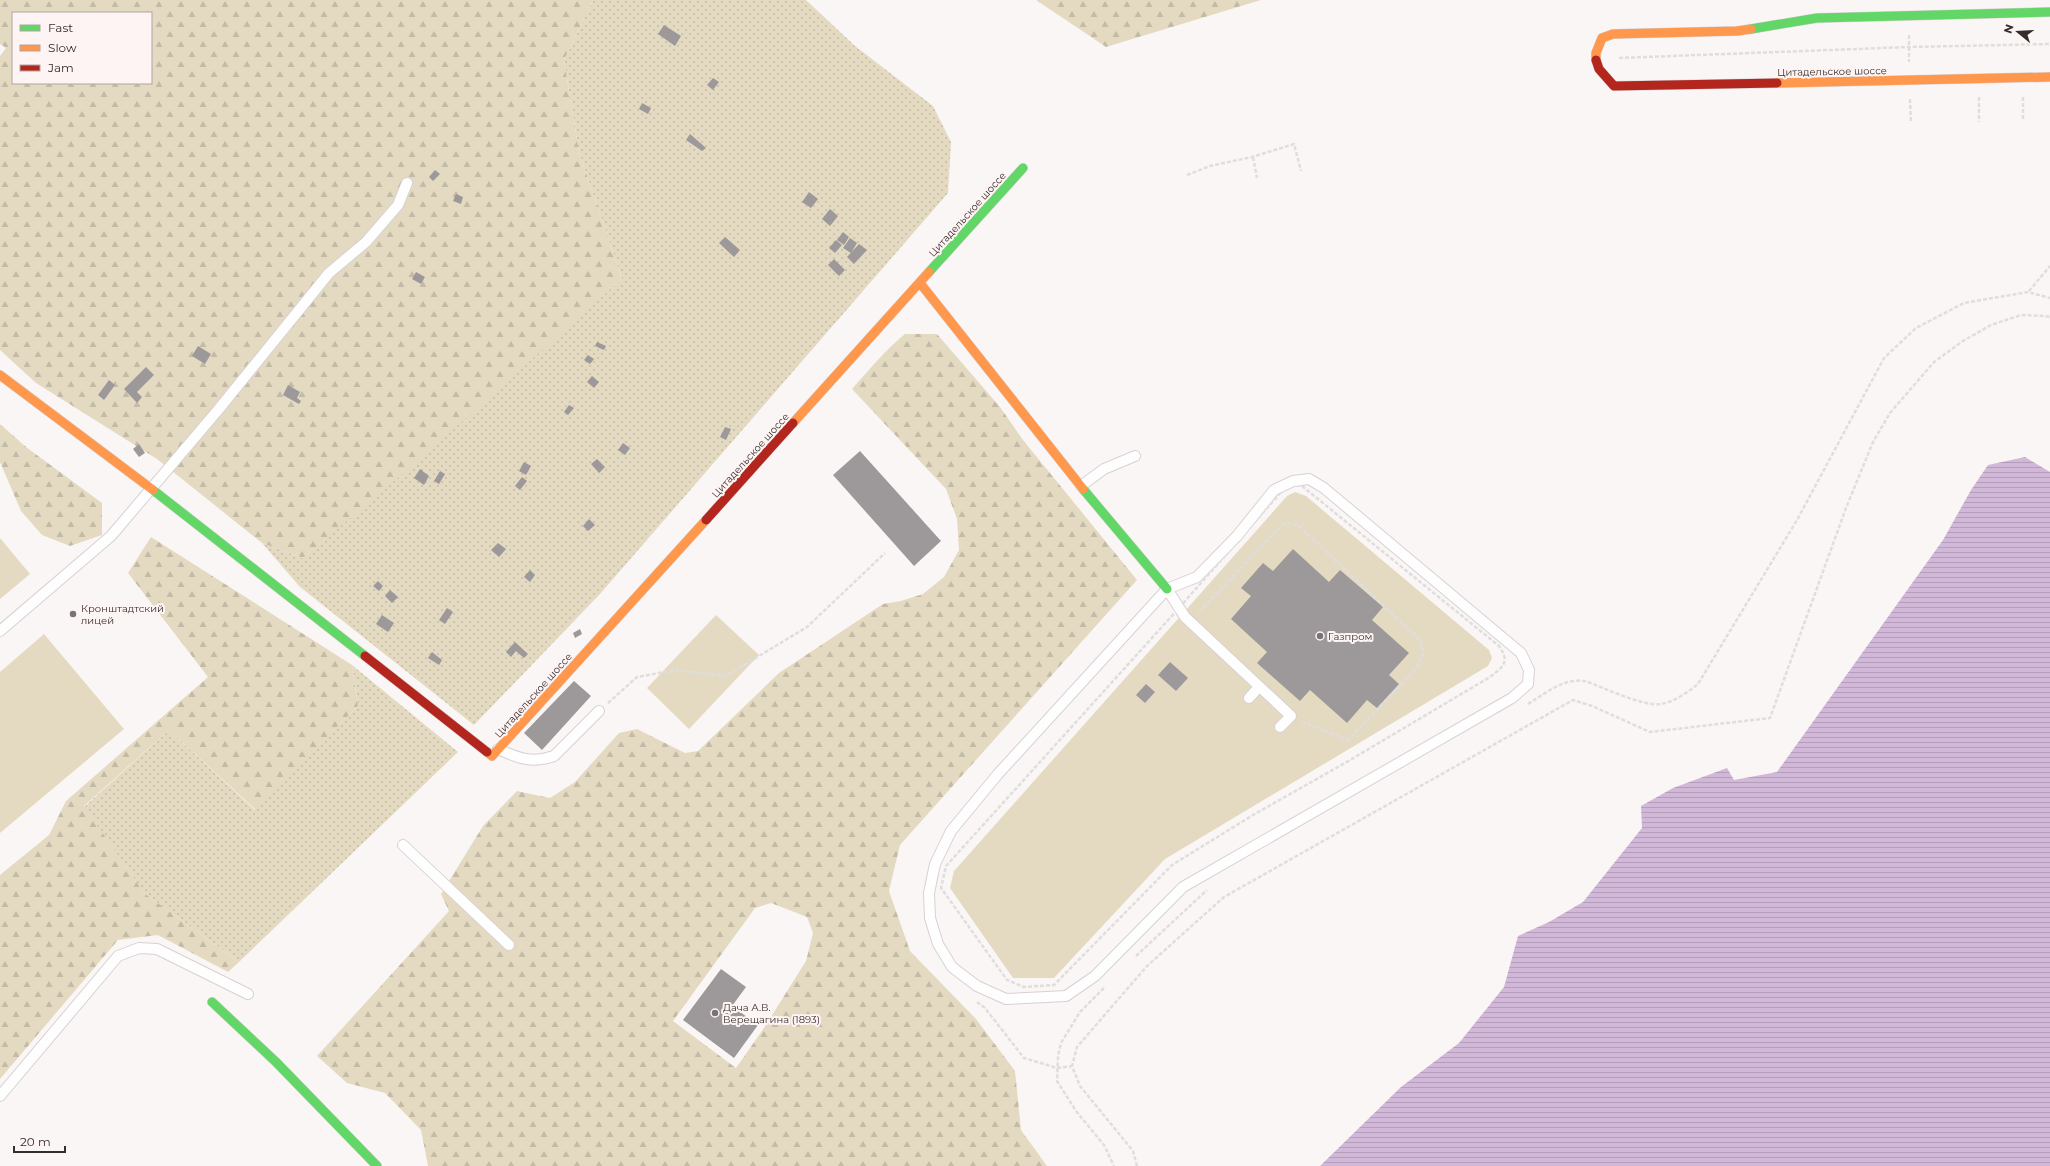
<svg xmlns="http://www.w3.org/2000/svg" width="2050" height="1166" font-family="Montserrat,sans-serif">
<style>
.grass{fill:url(#grass-dots)}
.forest{fill:url(#forest-firs);fill-rule:evenodd}
.green{fill:#e4dac1}
.water{fill:url(#water-rules)}
.building{fill:#9d9899}
.lines{fill:none;stroke-linecap:round;stroke-linejoin:round}
.lane-casing{stroke:#d8d1d1;stroke-width:12}
.fast-casing{stroke:#d8d1d1;stroke-width:10}
.slow-casing{stroke:#d8d1d1;stroke-width:10}
.jam-casing{stroke:#d8d1d1;stroke-width:10}
.path{stroke:#e0dddd;stroke-width:2.5;stroke-dasharray:4 2;stroke-linecap:butt}
.lane{stroke:#fefefe;stroke-width:10}
.fast{stroke:#63d668;stroke-width:9}
.slow{stroke:#ff974d;stroke-width:9}
.jam{stroke:#b3261e;stroke-width:9}
.poi-dot{fill:#7a7373;stroke:#fef4f3;stroke-width:1.5}
.labels{text-anchor:middle;stroke-width:4;stroke-linejoin:round;paint-order:stroke}
.street-label{font-size:10px;fill:#352d2c;stroke:#fef4f3}
.poi-label{font-size:10px;fill:#352d2c;stroke:#fef4f3;text-anchor:start}
</style>
<defs>
<pattern id="grass-dots" width="8" height="8" patternUnits="userSpaceOnUse"><rect width="8" height="8" fill="#e4dac1"/><path d="M2 2h.1M6 6h.1" fill="none" stroke="#c4bba6" stroke-width="1.8" stroke-linecap="round"/></pattern>
<pattern id="forest-firs" width="22" height="20" patternUnits="userSpaceOnUse"><rect width="22" height="20" fill="#e4dac1"/><path d="M5 1l3.5 6h-7zM16 11l3.5 6h-7z" fill="#c4bba6"/></pattern>
<pattern id="water-rules" width="6" height="5" patternUnits="userSpaceOnUse"><rect width="6" height="5" fill="#d2b8d8"/><path d="M0 2.5h6" fill="none" stroke="#b59eba"/></pattern>
</defs>
<rect width="100%" height="100%" fill="#fbf6f6"/>
<path class="grass" d="M593,0H806L855,46L933,106L951,142L948,193L600,594L474,725L300,587L262,543L303,558L622,279L579,152L564,60Z
M352,665L458,752L239,962L144,893L84,807L169,730L255,810L358,706Z"/>
<path class="forest" d="M0,0H593L564,60L579,152L622,279L417,462L303,558L262,543L157,459L36,383L0,350V56L6,48L0,44ZM13,13H151V83H13Z
M1036,0H1261L1106,47Z
M905,334H937L1000,407L1023,440L1137,580L900,845L889,891L910,951L976,1019L1015,1071L1021,1130L1047,1166H428L421,1130L385,1093L347,1083L317,1056L449,911L441,894L483,826L517,791L550,798L575,782L619,733L637,729L685,753L698,751L779,673L883,604L901,601L923,594L944,577L959,550L957,519L946,489L852,389C869,370 885,350 905,334ZM771,903L807,917L813,933L806,961L764,1028L736,1068L673,1021L755,908Z
M0,424L26,447L102,503V535L70,546L42,535L21,511L0,462Z
M151,537L352,665L358,706L256,810L169,730L84,806L144,893L239,962L228,972L158,935L118,940L0,1079V875L49,835L66,801L208,677L128,573Z"/>
<path class="green" d="M1295,492L1306,496L1489,650L1492,658L1488,666L1165,859L1054,978H1013L950,888L954,871L1287,496Z
M0,538L30,574L0,599Z
M716,615L759,655L689,729L647,688Z
M44,634L124,729L0,833V672Z"/>
<path class="water" d="M2025,457L2050,472V1166H1320L1401,1087L1459,1043L1504,987L1518,936L1549,922L1583,902L1642,828L1641,806L1673,788L1727,768L1734,780L1777,772L1943,540L1971,490L1988,465Z"/>
<path class="building" d="M664,25L681,36L675,46L658,34Z
M713,78L719,82L713,90L707,85Z
M642,103L651,108L648,114L639,109Z
M690,134L706,148L702,151L686,140Z
M435,170L440,174L433,181L429,177Z
M809,192L818,199L811,208L802,202Z
M456,194L463,197L461,204L453,201Z
M830,209L838,216L830,226L822,219Z
M843,232L849,237L844,245L837,240Z
M725,237L740,250L734,257L719,243Z
M850,238L857,243L851,253L843,248Z
M836,240L842,245L835,253L829,248Z
M859,244L867,250L854,264L847,257Z
M834,259L845,270L839,276L828,265Z
M416,272L425,277L421,284L412,279Z
M597,342L606,346L604,350L595,346Z
M198,346L211,354L205,364L192,356Z
M588,355L594,359L590,364L584,360Z
M146,367L154,375L137,392L142,397L137,403L124,389Z
M592,376L599,382L594,388L587,382Z
M109,380L115,385L104,400L98,395Z
M288,385L300,392L297,398L301,401L299,404L283,395Z
M569,405L574,408L568,415L564,412Z
M725,427L731,429L726,440L720,437Z
M623,443L630,448L625,455L618,450Z
M139,444L145,453L139,457L133,449Z
M860,451L941,541L914,566L833,475Z
M597,459L605,467L599,473L591,464Z
M524,462L531,466L526,475L519,471Z
M420,469L429,476L424,485L414,478Z
M440,471L445,474L439,484L434,481Z
M522,477L527,481L520,490L515,486Z
M589,519L595,525L588,531L583,526Z
M498,543L506,549L499,557L491,550Z
M1293,549L1329,582L1340,570L1383,607L1372,620L1409,653L1389,675L1399,684L1377,708L1367,700L1347,723L1310,690L1300,701L1257,663L1267,652L1231,619L1251,596L1241,588L1263,563L1273,571Z
M530,570L535,575L530,582L524,577Z
M378,581L383,586L379,591L373,586Z
M390,590L398,597L392,603L385,596Z
M447,608L453,612L445,624L439,620Z
M382,615L394,623L388,632L376,624Z
M580,629L582,634L575,638L573,633Z
M515,642L528,654L524,658L516,651L511,657L506,652Z
M432,652L442,660L439,665L428,658Z
M1170,662L1188,678L1176,691L1158,675Z
M574,681L591,696L542,750L524,733Z
M1146,684L1155,692L1145,703L1136,695Z
M721,969L746,987L732,1006L758,1025L734,1058L683,1020Z"/>
<g class="lines">
<g class="lane-casing">
<path id="lane" d="M1309,479L1324,488L1521,653L1529,670L1528,684L1512,698L1183,887L1095,976L1066,996L1006,999L977,986L952,967L938,944L930,918L929,893L935,864L951,831L998,774L1167,589L1197,577L1237,536L1274,490L1293,481Z
M1081,486L1104,469L1135,456
M1167,589L1185,617L1291,716L1280,727
M0,631L111,536L218,410L329,273L366,242L398,205L407,183
M1249,698L1259,687
M498,749C518,758 532,764 554,756L599,711
M403,845L509,945
M0,1096L118,956L139,948L157,949L248,994"/>
</g>
<g class="fast-casing">
<path id="fast" d="M1751,29L1817,18L2050,12
M929,272L1023,168
M1083,489L1167,589
M153,490L365,656
M212,1002L276,1062L377,1166"/>
</g>
<g class="slow-casing">
<path id="slow" d="M1596,60V53L1602,38L1613,34L1737,31L1751,29
M1777,83L2050,77
M920,283L1083,489
M0,375L153,490
M793,423L929,272
M487,752L492,756L706,520"/>
</g>
<g class="jam-casing">
<path id="jam" d="M1596,60L1599,69L1614,86L1777,83
M706,520L793,423
M365,656L487,752"/>
</g>
<path class="path" d="M1909,35V62
M1619,58L1909,47L2050,44
M1979,97V122
M2023,97V120
M1910,99L1911,123
M1253,157L1257,178
M1187,175L1210,166L1252,157L1294,144L1301,171
M2029,291L2050,266
M1296,485L1302,486L1499,646C1510,662 1504,666 1490,677L1345,763L1253,815L1172,865L1054,985L1024,987L1007,980L941,888L946,866L1179,608L1282,491Z
M1199,612L1283,524L1291,523L1299,526L1420,640L1424,652L1416,669L1348,740L1302,722
M608,703L637,677L676,670L726,676L807,627L885,553
M1528,704C1546,693 1563,678 1585,681C1603,687 1643,707 1661,704C1674,702 1688,692 1698,684L1797,520L1884,358L1916,328L1964,303L2028,292L2050,298
M1136,956L1207,890
M1104,988L1080,1012L1061,1043L1058,1056L1057,1081L1076,1111L1104,1145L1114,1166
M977,1002L985,1008L1024,1058L1057,1068L1072,1066
M1137,1166L1133,1151L1080,1086L1072,1066L1077,1047L1147,966L1224,897L1573,700L1592,706L1650,732L1770,718L1846,508L1873,442L1890,413L1934,362L1963,341L1991,325L2021,315L2045,316L2050,317"/>
<use href="#lane" class="lane"/>
<use href="#fast" class="fast"/>
<use href="#slow" class="slow"/>
<use href="#jam" class="jam"/>
</g>
<g class="poi-dot">
<circle cx="73" cy="614" r="4"/>
<circle cx="1320" cy="636" r="4"/>
<circle cx="715" cy="1013" r="4"/>
</g>
<g class="labels">
<g class="street-label">
<text transform="translate(1832 71) rotate(-1)" y="4">Цитадельское шоссе</text>
<text transform="translate(967 214) rotate(-48)" y="4">Цитадельское шоссе</text>
<text transform="translate(750 455) rotate(-48)" y="4">Цитадельское шоссе</text>
<text transform="translate(533 695) rotate(-48)" y="4">Цитадельское шоссе</text>
</g>
<g class="poi-label">
<text x="81" y="612">Кронштадтский<tspan x="81" dy="12">лицей</tspan></text>
<text x="1328" y="640">Газпром</text>
<text x="723" y="1011">Дача А.В.<tspan x="723" dy="12">Верещагина (1893)</tspan></text>
</g>
</g>
<rect x="12" y="12" width="140" height="72" fill="#fef4f3" stroke="#aea4a3"/>
<rect x="20" y="25" width="20" height="6" fill="#63d668" stroke="#aea4a3"/>
<text x="48" y="32" font-size="12" fill="#352d2c">Fast</text>
<rect x="20" y="45" width="20" height="6" fill="#ff974d" stroke="#aea4a3"/>
<text x="48" y="52" font-size="12" fill="#352d2c">Slow</text>
<rect x="20" y="65" width="20" height="6" fill="#b3261e" stroke="#aea4a3"/>
<text x="48" y="72" font-size="12" fill="#352d2c">Jam</text>
<g transform="translate(2018 32) rotate(288)" stroke="#fef4f3" stroke-width="3" paint-order="stroke">
<path d="M0-3L7 15L0 10L-7 15Z" fill="#352d2c"/>
<text y="-6" font-size="11" font-weight="bold" text-anchor="middle" fill="#352d2c">N</text>
</g>
<path d="M14 1146v6h51v-6" fill="none" stroke="#352d2c" stroke-width="2"/>
<text x="20" y="1146" font-size="12" fill="#352d2c" stroke="#fef4f3" stroke-width="3" paint-order="stroke">20 m</text>
</svg>
